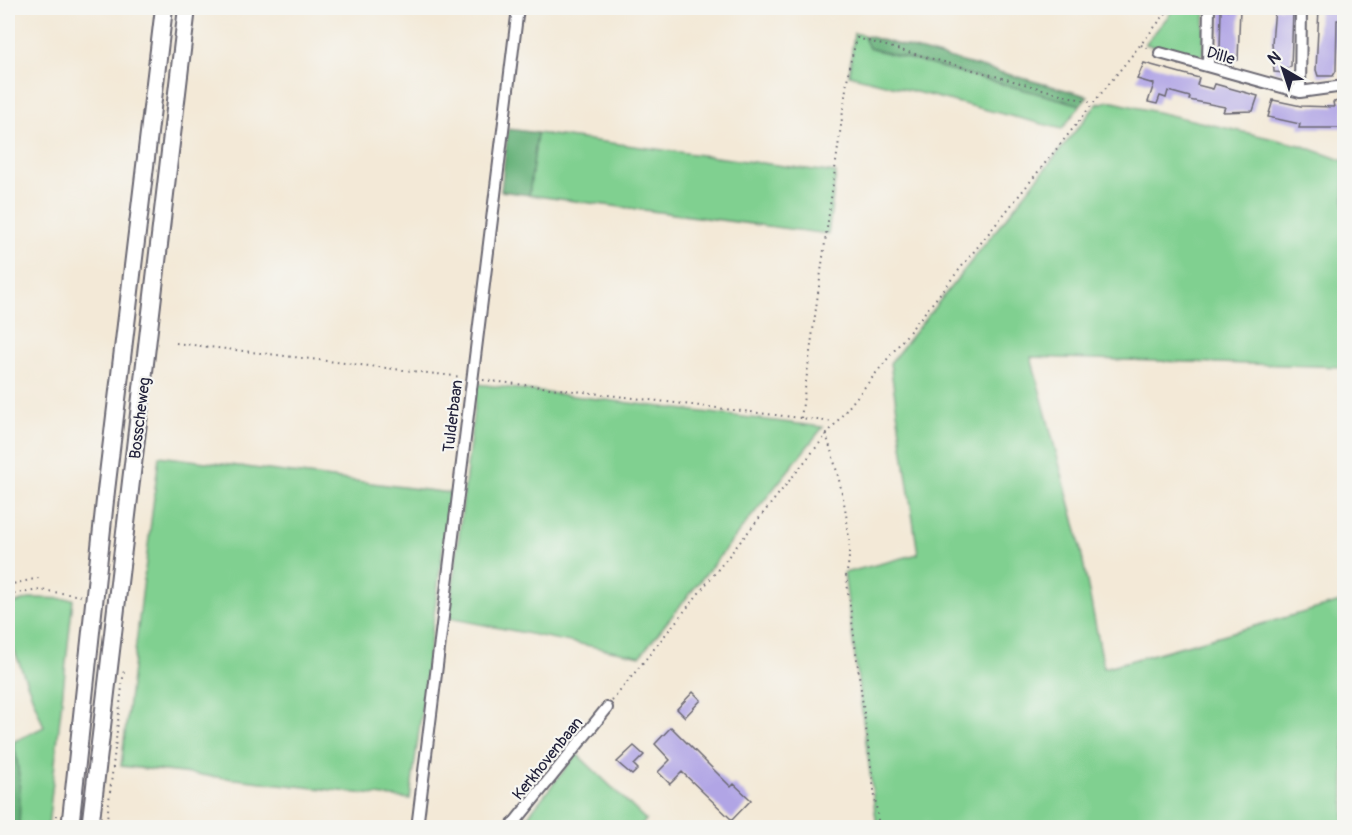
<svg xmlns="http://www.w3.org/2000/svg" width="1352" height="835" font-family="Pangolin,sans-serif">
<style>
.green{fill:#80d090;stroke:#517966;stroke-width:1.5}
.forest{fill:#68b27a;stroke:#456a5a;stroke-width:1.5}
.building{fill:#b1a5e5}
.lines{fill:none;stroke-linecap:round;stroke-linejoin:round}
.street-casing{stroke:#6b6872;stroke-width:14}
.primary-casing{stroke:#6b6872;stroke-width:20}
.path{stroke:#6b6872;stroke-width:2;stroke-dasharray:1.5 4.5;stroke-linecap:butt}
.street{stroke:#fff;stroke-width:10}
.primary{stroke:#fff;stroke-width:16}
.labels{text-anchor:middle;stroke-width:4.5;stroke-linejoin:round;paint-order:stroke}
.street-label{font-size:16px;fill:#22223b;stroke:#f6f6f2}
</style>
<rect width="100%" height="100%" fill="#f6f6f2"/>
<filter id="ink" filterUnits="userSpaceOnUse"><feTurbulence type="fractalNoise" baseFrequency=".0167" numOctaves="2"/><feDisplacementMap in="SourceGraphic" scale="12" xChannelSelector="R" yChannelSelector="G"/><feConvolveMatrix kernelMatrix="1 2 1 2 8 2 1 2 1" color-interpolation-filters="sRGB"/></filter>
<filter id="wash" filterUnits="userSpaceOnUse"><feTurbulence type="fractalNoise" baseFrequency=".008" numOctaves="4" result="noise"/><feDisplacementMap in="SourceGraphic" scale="24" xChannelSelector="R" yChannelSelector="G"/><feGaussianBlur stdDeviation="1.35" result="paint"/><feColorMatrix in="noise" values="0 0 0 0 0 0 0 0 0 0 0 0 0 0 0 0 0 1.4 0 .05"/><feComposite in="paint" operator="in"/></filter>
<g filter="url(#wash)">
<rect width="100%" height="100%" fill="#f3e9d7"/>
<path class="green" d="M1175,8H1205L1203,53L1199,58L1145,44Z
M854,33L863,35L869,48L1081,105L1062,129L849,75Z
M1109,101L1300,145L1344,161V367L1031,357L1077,531L1104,668L1344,601V827H877L844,573L918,554L890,363L1097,104Z
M537,133L836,173L828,234L529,195Z
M477,384L823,427L640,656L449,618Z
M159,456L450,493L410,799L121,766Z
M33,598L73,599L48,827H19C20,798 21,771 13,742L44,727L8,634V605Z
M577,754L646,820L640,827H519Z"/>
<path class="forest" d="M863,35L1088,96L1081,105L869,48Z
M508,129L537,133L529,195L501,191Z
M13,742C21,771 20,798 19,827H8V744Z"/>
<g id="blocks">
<path class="building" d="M1227,8H1240L1238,60L1222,59V52L1220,51L1221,10H1227Z
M1275,8H1290L1293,11L1291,67L1286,68V73L1274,72L1272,43Z
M1319,8H1344V20H1337L1336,71L1333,76H1318L1316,70Z
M1144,63L1199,78L1197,85L1213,89L1215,84L1258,96L1253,111L1223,112L1225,107L1189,100L1190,97L1168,91L1166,98L1160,96L1157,104L1148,102L1154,84L1137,79Z
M1273,100L1301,106L1334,107L1333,102L1344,100L1343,128H1299L1300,124L1268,117Z
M693,692L701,700L685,717L677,709Z
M671,727L731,787L734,784L751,800L732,820L682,772L670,784L658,772L670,760L655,744Z
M634,746L644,755L634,765L638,769L632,775L617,762Z"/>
</g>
</g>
<g filter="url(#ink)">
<use href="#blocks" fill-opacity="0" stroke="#6b6872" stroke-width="1.5"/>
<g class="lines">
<g class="street-casing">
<path id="street" d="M1160,53L1300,92L1344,86
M1208,66L1209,8
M1300,92L1301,8
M417,828L518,8
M510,828L607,708"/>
</g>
<g class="primary-casing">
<path id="primary" d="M70,828L106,491L164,8
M90,828L187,8"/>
</g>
<path class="path" d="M1141,45L1152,50
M176,343L462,377
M483,380L834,422
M801,418L849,67L857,38L1093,103
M826,434C837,469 857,539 846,575L879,828
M8,585L43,577
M8,595L40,590L82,596
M612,701L1170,8
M8,796L14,817V828
M55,828L57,815
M106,828L124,669"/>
<use href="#street" class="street"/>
<use href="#primary" class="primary"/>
</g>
</g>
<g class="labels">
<g class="street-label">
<text transform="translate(1221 55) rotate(16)" y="6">Dille</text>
<text transform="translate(452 416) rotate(-83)" y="6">Tulderbaan</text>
<text transform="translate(139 418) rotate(-83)" y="6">Bosscheweg</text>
<text transform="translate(547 758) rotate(-51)" y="6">Kerkhovenbaan</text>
</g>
</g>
<rect width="1352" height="835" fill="none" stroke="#f6f6f2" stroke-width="30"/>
<g transform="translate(1283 69) rotate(321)" stroke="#f6f6f2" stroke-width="4.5" paint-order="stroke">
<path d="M0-4.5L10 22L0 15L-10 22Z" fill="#22223b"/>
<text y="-9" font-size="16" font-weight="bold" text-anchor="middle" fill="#22223b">N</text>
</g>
</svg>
